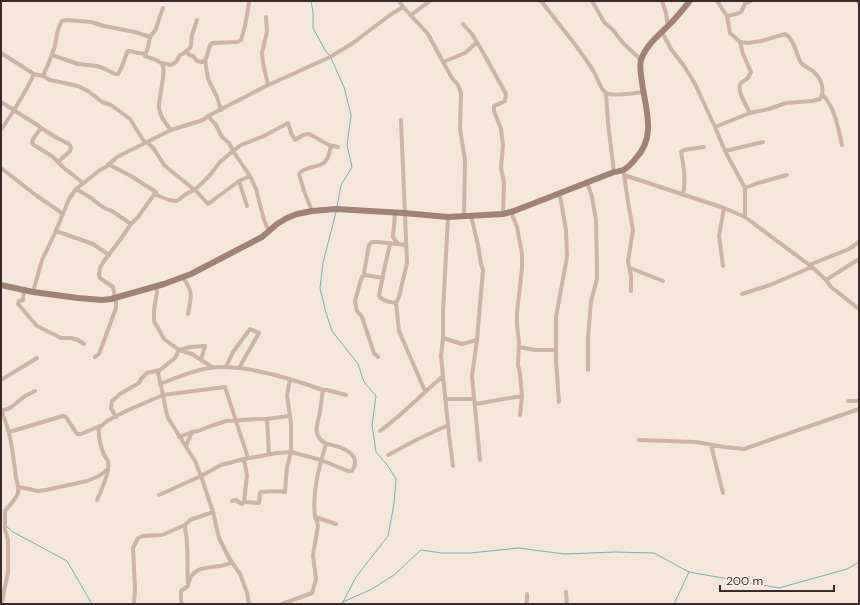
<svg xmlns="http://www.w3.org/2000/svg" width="860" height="605" font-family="'DM Sans',sans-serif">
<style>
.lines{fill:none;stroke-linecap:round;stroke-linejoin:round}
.stream{stroke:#77b4b0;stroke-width:1}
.street{stroke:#cdb4a6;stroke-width:4}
.secondary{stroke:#a18277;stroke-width:6}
</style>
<rect width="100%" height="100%" fill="#f4e6db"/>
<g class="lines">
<path class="stream" d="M311,1L313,12V28L325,50L329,55
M855,1L859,5
M331,58L344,87L351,115L347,145L352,167L341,185L337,207
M336,212L323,263L320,288L326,313L332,331L358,364L364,382L376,396L372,425L376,452L388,466L396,479L394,504L388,536L356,577L342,604
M6,526L13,532L67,561L92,604
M343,602L372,589L394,575L421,550L442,553H470L519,548L564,554L615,552L654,553L689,572L779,588L847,569L859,562
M674,604L689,572"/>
<path class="street" d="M399,1L403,7
M540,1L542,2C559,25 579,47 594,72C598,78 599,88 606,93C613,97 635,93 643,92
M592,1L604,22L613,30L623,43L640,59L641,62
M662,1L666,13L668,26
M163,8L160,16L156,29L150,37L148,47L145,56C150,58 159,60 162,64C167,70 158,99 159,108C160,117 166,124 171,130
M411,15L430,1
M727,16L736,14L741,12L745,4L751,1
M266,17L267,31L262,53L263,63L268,85
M463,24L472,34L485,56L506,94L505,101L494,106V111L501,129L503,145L501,168L504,183L503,214
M662,32L671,49L684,66L694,82L715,127L725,151L745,188V217
M740,42L743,54L751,72C750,74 748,78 748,78C745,81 741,81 740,85C737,91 747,107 750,113
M1,53L34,74L43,76L50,80L78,86L88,91L102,102L111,105L130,119L145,143
M184,53L190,48L191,45L192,35L197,20
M52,55L78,64L97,66L103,68L115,74H118C123,67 124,58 128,51C135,51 139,55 146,53
M443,62L465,53L476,43
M162,63L171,65L176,62L180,55L187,52L189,55L193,56L197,61L202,62L205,60
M43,76C47,67 51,58 54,49C57,40 56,29 62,21L67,20L91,22L104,26L135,32L150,37
M606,93L608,123L614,172
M823,95C835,108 838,128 842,145
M1,102L39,126L41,128L33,139L32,143L34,145L53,157L64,168L83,183
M221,110L217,97L208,79L205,60C209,55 207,48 212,43L237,42L241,40L245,26L249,3
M208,116L264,87L330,57L353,43L390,15L403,7L428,34L443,62L452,78L458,85L461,93L460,129L465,160L464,216
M401,120L407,263L399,297L396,303L399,331L425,391
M715,127L750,113L769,109L786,103L812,101L820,99C825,91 822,80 815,73C811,68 803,67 800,61C796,53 794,39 785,34L761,41L748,43L740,42L730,33L727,16L717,1
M41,128L57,138L69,144L71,147L70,151L58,162
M1,130C13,112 25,94 34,74
M147,142L154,149L164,165L197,192L208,204L239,181L250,176
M725,151L763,142
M1,168L37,196L59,211L63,215
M623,170L624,175L724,208L745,217L812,267L826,280L831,287L859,309
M624,175L628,202L633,230L628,261L631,276V291
M239,181L247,206
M587,182L592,197L596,220L597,269V279L591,301L588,338V370
M745,188L758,183L787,175
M76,189L91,198L104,208L112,211L131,224
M559,193L561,201L566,230L567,257L556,317V361L559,402
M154,194L169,200L177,201L186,194L194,190L200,185L210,175L220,162L233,151L241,145L264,136L288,123L291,133L295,140L303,135L309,134L329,145L338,147
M683,195C686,179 684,168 681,152L684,150L704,147
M312,211L304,191L299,174C305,165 322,169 327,159C329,155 330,150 331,146
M511,212L517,227L522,254V268L517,313V325L519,342L518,365L520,374L522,396L520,415
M395,213L393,237L398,244
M448,217L443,312V338L441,356L449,435L453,466
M56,231L93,244L109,255
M390,244C386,261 382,279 379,296C382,301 390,302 396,303
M809,265L849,249L859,242
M723,266L719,236L724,208
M630,268L663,281
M365,275L362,277L360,283L355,301L357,311L362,317L374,353L378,357
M183,278C194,292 191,297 188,314
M383,278L365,275L364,273L369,245L372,242H377L406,245
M826,280L859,259
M156,287L157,292L154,310V321L164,339L179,350L175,358L160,370L158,373L163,395L166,411L168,418L195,461L201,476L213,512L219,538L229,558L240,574L247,593L249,604
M24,290L23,300L19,301L18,304L37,326L61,338H71L78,340L84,344
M33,292L42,260L55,233L69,199L76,189L100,170L106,167L117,157L171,130L203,120L208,116L216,125L222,137L229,143L233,151L250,176L256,189L264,220L269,231
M742,294L770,285L812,267
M443,338L462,344L477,340L483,270L481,264L478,245L471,216
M477,340L472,376L480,460
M519,347L535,350H556
M95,357L99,354L116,308V303L113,287L100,278L99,275L100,268L104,261L120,240L131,224L138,217L156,192L131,176L108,164
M201,360L205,346L190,347L179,350L192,354L212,367
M226,367L233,352L250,329L259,333L239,368
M1,380L37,358
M160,384C176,378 193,370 210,368C243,363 292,379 323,390H327L346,395
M445,399H474
M848,401H859
M475,404L522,396
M1,410C11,432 13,454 16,478C17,483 19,487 18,493C16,499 9,506 5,511V529L8,540V573L4,591L2,604
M1,411L10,408L25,396L35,391
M116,417L111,408L112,401L120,394L139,383L141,379L147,373L160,370
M267,419L269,454
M380,431C402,415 422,394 443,376
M9,432L63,416L66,417L77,434H81L100,426
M179,437L192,432L198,431L208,427L226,421L258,419H267L289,416
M639,440L696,442L724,447L744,449L859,409
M326,444C319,467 312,492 315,517L336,524
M711,445L723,493
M186,446L192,432
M388,455L418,439L448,425
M19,487L38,491L46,490L87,481L99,476L108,469
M159,495L201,476L221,465L244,459L277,453L291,452L321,460L348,471H352C359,460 353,453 342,448C333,444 323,446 318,436C314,429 319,419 320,412C321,404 322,397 323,390
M97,500C101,491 111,470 108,461C107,459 105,457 104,455C101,448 98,436 99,428L107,421L126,411L163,395L225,387L248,458
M232,501L236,500L242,504L244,502L259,503L260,493L261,492C269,492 279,490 285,492L287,467L291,452V424L287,395L290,379
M244,502L247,475L244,459
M188,583C187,570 188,557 187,544C187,538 185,532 185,525L190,520L213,512
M566,592L567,604
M134,604L135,588L133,548L138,538L143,536L162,535L185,525
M182,604L181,600V591L188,586C188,582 189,581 191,577C199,563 220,570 232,562
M282,604L312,593L316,579L313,555L318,526L317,521L315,517
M527,604V594"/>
<path class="secondary" d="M1,285L33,292L78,298L102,300L111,299L164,284L191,274L262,237L277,224L287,218L297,214L312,211L336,209L404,213L448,217L503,214L514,211L614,172C616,172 620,171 623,170C628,168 633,162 636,158C657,136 645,108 642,82C641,74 639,67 641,60C646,45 659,35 670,24C677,17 683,9 690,1"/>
</g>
<rect width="860" height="605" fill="none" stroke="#392b27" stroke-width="4"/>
<path d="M720 585v6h114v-6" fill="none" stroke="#392b27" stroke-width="2"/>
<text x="726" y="585" font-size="12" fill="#392b27" stroke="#fbf0e8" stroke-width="3" paint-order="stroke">200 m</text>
</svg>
